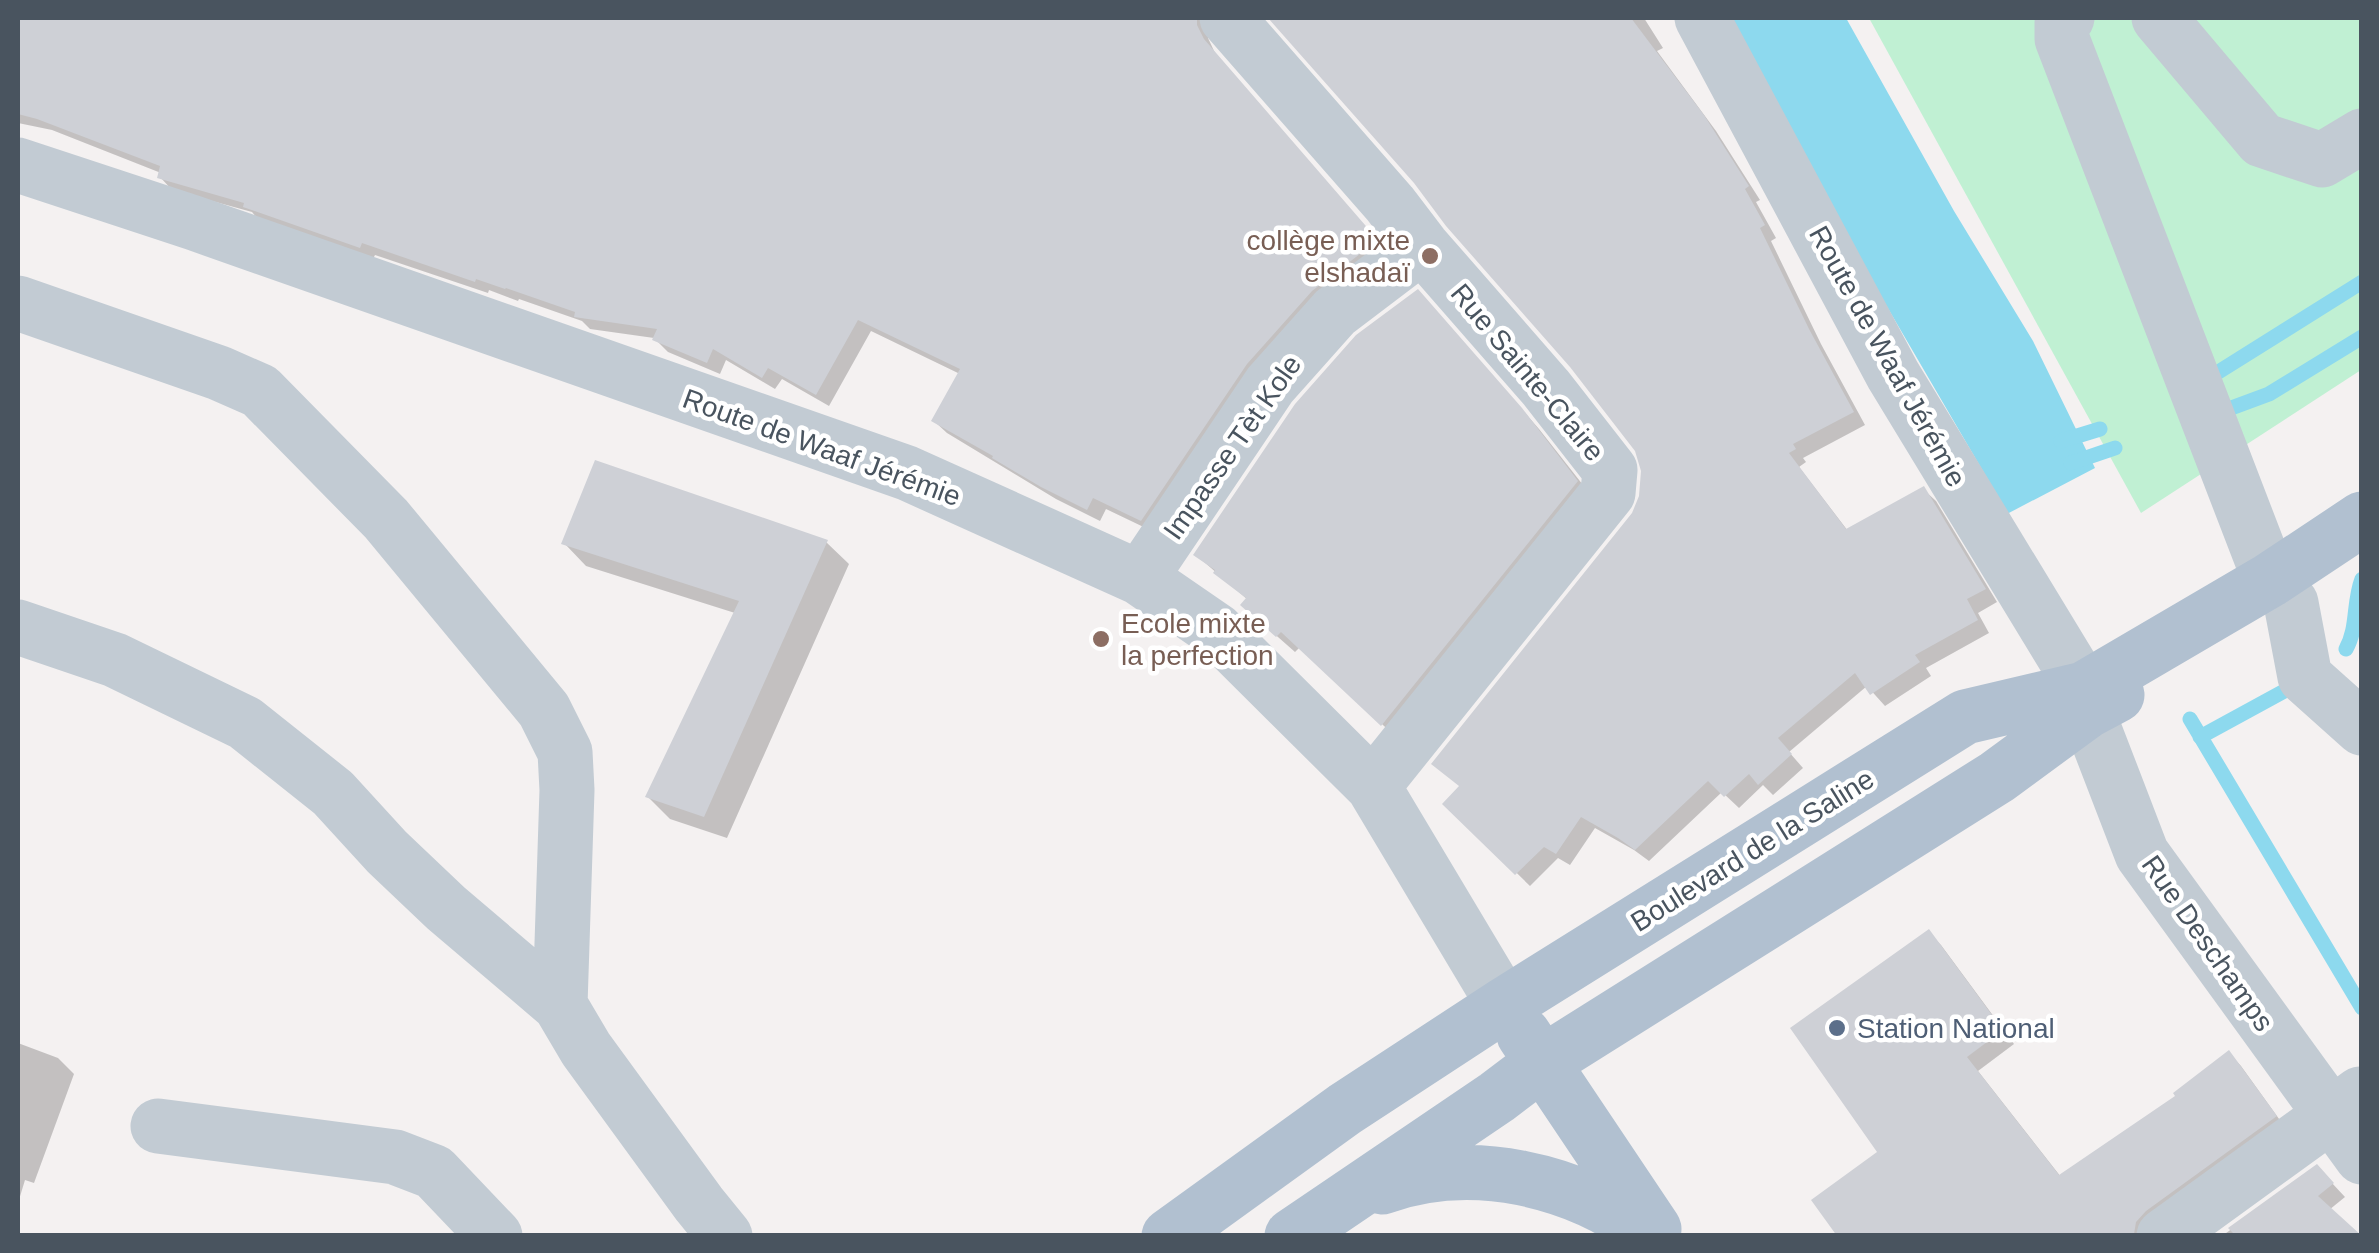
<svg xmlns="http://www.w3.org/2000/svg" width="2379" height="1253" font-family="Helvetica,sans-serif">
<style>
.green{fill:#c0f0d3}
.water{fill:#8dd9ee}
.shadow{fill:#0003}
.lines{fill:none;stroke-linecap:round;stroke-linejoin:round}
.stream{stroke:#8dd9ee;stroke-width:15}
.building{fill:#ced0d6}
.minor{stroke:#c2cbd3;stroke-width:55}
.major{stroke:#b1c0d0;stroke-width:55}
.education-dot{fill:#8d6e63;stroke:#fff;stroke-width:4}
.service-dot{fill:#5c6f8a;stroke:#fff;stroke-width:4}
.labels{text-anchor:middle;stroke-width:9;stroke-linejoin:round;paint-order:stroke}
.education-label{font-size:28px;fill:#785e54;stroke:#fff;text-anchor:end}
.street-label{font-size:28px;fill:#49545f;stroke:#fff}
.service-label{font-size:28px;fill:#4e5e75;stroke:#fff;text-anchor:start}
</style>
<rect width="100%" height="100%" fill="#f4f1f1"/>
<path class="green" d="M1869,18H2361V370L2141,513Z"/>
<path class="water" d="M1729,18H1846L1954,211L2033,341L2095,468L2005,515L1998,497L1879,293Z"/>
<path class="shadow" d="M18,18H1212L1208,38L1215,53L1389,254L1154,532L1106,509L1100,521L1056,499L947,433L934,421L960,374L871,331L829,406L782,379L775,389L726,360L720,374L668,352L654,338L590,329L582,321L519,299L518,301L489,290L488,293L375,255L373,259L258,219L252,212L172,190L160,177L161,173L52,130L18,123Z
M1271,18H1644L1663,48L1657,51L1716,131L1760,200L1756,202L1776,238L1771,241L1821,344L1865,425L1803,458L1806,462L1799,467L1848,531L1923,489L1936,501L1997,602L1978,613L1989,633L1926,668L1931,676L1885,706L1867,686L1789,752L1803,768L1773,795L1763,785L1739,808L1722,792L1649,861L1634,850L1595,828L1570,865L1558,858L1530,886L1446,804L1461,788L1635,514L1642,496L1644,472L1638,451L1571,366L1415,182Z
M1435,310L1539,429L1594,499L1400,741L1300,647L1295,652L1261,622L1248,600L1196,555Z
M826,542L849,564L727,838L670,819L648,797L735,613L586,566L564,543Z
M1928,932L1941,945L2014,1044L1978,1071L2061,1177L2179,1097L2229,1053L2241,1066L2287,1130L2148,1236H1840L1881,1152Z
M18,1043L58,1058L74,1074L34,1183L25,1180L18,1203Z
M2317,1167L2345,1197L2329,1210L2358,1236H2222Z"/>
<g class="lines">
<path class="stream" d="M2204,381L2362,282
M2215,414L2269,394L2362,337
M2061,441L2100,429
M2071,463L2115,448
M2346,649C2358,628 2353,602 2362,579
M2190,719L2362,1008
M2200,737L2288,689"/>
</g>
<path class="building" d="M18,18H1197V25L1204,39L1378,240L1312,291L1247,364L1141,521L1093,498L1087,510L1041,487L992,458L993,456L931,421L960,369L858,320L816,395L768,368L762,378L713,349L707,363L652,340L657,329L574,317L575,312L506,288L505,289L476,279L475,282L362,243L360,248L243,207L244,203L157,178L160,166L37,119L18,114Z
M1268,18H1631L1704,115L1749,186L1745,189L1765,225L1760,228L1809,329L1854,412L1793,444L1796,449L1789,453L1846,529L1924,486L1986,589L1967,599L1978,620L1915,655L1920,662L1870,695L1855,673L1778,738L1792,754L1758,785L1749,774L1724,797L1708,781L1635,850L1618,838L1581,817L1556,854L1544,847L1515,875L1442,804L1459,786L1431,764L1632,513L1639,496L1641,471L1635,451L1570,367L1446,226L1414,183Z
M1418,289L1522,408L1578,481L1381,726L1281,632L1276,637L1240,605L1246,598L1213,573L1215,570L1193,555L1295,404L1356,335Z
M595,460L828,540L704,817L645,797L739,601L561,544Z
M1929,929L2003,1030L1967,1057L2059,1175L2175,1096L2173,1093L2229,1050L2277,1116L2146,1211L2136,1222L2134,1234L2131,1236H1837L1811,1200L1877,1152L1790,1028Z
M2317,1164L2334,1183L2318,1196L2362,1236H2236L2228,1228Z"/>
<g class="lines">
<path class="minor" d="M1227,18L1390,204L1422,246L1546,388L1610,470L1608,493L1373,786
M1702,18L1893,375L2084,689L2087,711L2142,854L2362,1157
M2067,18L2062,22V39L2270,580
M2159,18L2262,140L2322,160L2362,136
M18,165L194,223L907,473L1140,578L1217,631L1373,786L1504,1005
M18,303L219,373L260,391L386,519L544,710L565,752L567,790L560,1005L586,1049L699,1204L725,1236
M1140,578L1270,385L1335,312L1422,246
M2291,603L2305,677L2362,728
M18,627L115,660L245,723L333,793L387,852L446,908L560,1005
M158,1126L395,1157L434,1172L495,1236
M2164,1236L2360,1094"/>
<path class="major" d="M1524,1035L1654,1229
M1382,1187C1472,1155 1576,1179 1650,1236
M1169,1236L1345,1109L1504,1005L1965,717L2084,689L2270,580L2362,519
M1292,1236L1497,1097L1542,1063L1997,777L2087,711L2117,695"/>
</g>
<g class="education-dot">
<circle cx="1430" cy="256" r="10"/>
<circle cx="1101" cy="639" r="10"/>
</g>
<circle class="service-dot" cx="1837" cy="1028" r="10"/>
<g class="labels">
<g class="education-label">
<text x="1410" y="250">collège mixte<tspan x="1410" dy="32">elshadaï</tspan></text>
<text x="1121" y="633" text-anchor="start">Ecole mixte<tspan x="1121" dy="32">la perfection</tspan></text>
</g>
<g class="street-label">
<text transform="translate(1888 356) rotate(61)" y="10">Route de Waaf Jérémie</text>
<text transform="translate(1528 372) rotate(50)" y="10">Rue Sainte-Claire</text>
<text transform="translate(822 447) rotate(20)" y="10">Route de Waaf Jérémie</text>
<text transform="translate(1232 447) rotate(-55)" y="10">Impasse Tèt Kole</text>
<text transform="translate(1752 850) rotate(-32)" y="10">Boulevard de la Saline</text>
<text transform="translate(2208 943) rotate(55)" y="10">Rue Deschamps</text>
</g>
<g class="service-label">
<text x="1857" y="1038">Station National</text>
</g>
</g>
<rect width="2379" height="1253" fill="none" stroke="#49545f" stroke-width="40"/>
</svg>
